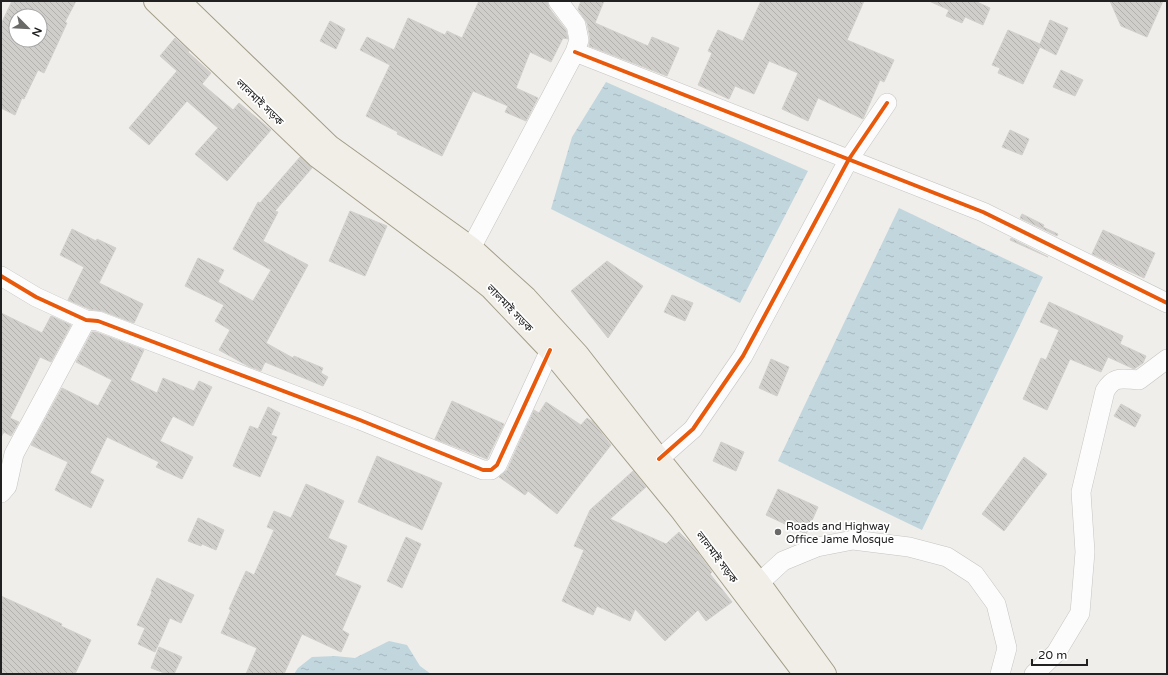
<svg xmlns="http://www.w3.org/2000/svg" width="1168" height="675" font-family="'Varela Round','Noto Sans Bengali',sans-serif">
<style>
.water{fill:url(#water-ripples)}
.building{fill:url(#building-back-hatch);stroke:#d2d0cc;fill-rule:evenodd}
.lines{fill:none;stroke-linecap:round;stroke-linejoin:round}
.minor-casing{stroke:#c5c4c2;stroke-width:20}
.primary-casing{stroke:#a39d89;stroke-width:24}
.minor{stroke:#fdfcfc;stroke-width:19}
.primary{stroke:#f1eee7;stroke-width:22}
.cycleway-casing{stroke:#fff;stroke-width:6}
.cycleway{stroke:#e8590c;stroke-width:4}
.poi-dot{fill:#696967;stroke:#fff;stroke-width:1.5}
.labels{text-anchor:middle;stroke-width:3.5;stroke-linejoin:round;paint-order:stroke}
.street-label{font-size:11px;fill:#212121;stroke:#fff}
.poi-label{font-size:11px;fill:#212121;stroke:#fff;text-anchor:start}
</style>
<defs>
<pattern id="water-ripples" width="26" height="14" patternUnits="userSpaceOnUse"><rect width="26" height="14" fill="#c2d6de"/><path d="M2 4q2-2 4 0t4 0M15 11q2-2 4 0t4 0" fill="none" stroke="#a6b7be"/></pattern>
<pattern id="building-back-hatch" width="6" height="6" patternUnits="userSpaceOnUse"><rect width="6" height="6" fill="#d0cecb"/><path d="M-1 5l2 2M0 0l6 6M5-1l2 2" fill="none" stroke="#b2b1ae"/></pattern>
</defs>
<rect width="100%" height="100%" fill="#efeeea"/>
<path class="water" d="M606,82L808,171L740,303L551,209L572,137Z
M899,208L1043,277L922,530L778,461Z
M389,641L407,645L420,666L431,674H294L298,668L312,657L335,656L355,658Z"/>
<path class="building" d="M12,1H76L65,22L67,23L44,73L38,70L24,99L22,98L15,115L1,108V24ZM16,16H40V40H16Z
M479,1H547L549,8L566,30L568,39L563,38L551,62L530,52L516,88L538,98L526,121L505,112L508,106L473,91L442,156L397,134L398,132L366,116L390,65L360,50L367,37L394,50L408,18L445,35L447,31L462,38Z
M581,1H604L595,23L648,46L652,37L679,48L667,76L589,46L590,38L587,23L578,9Z
M761,1H864L847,40L894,60L884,82L880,80L863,119L818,98L808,121L782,109L798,73L769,61L754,94L735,86L729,99L698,85L712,53L708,51L718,30L743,41Z
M929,1H975L990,8L983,25L965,17L962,23L946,16L949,10Z
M1110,1H1163L1147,37L1121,26Z
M1050,20L1068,28L1056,55L1040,47L1023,84L998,73L1000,68L992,65L1008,30L1040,44Z
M330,21L345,29L336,49L320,41Z
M175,38L189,51L188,52L211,73L202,84L233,110L239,103L271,130L227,181L195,154L218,128L187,101L149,145L129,128L177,71L160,56Z
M1061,70L1083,80L1075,96L1053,87Z
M1010,130L1029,139L1022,155L1002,147Z
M300,157L312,168L275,211L278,212L263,241L308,265L266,343L293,358L294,356L323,368L321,373L328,377L323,386L265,362L261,371L248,366L219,350L230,330L215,321L224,305L185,286L198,258L224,270L218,282L253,301L271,270L233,249L258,202L260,203Z
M350,211L387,226L365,276L329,261Z
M1022,214L1044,225L1043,227L1058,234L1057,236L1020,218Z
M72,229L96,241L97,239L116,248L99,283L143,304L134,323L102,311L89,309L68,300L84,267L60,255Z
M1103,230L1155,253L1144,278L1092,254Z
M1011,238L1048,257L1010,240Z
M607,261L643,286L608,338L571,291Z
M672,295L693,303L685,321L664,312Z
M1049,302L1123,336L1120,344L1146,356L1143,363L1134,369L1108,357L1101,372L1070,359L1047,410L1023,399L1041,358L1046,360L1059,330L1040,322Z
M1,313L42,333L51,316L71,325L51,362L40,357L10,418L19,422L11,436L4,432L1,437Z
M92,332H96L144,350L130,380L157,393L163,378L194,391L199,381L212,387L193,426L173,416L160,441L193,457L182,479L156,467L159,462L107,437L90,473L104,480L91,508L55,490L68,462L31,445L62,388L98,406L112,380L76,362Z
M771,359L789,367L777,396L759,388Z
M452,401L504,424L487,459L435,439Z
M546,402L581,425L587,418L593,422L611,445L557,514L528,491L525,495L499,477L507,470L534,410L539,413Z
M1121,404L1141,415L1135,427L1114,416Z
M268,407L280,413L271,435L277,437L260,477L233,466L250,426L258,429Z
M721,442L744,452L736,471L713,461Z
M377,456L442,483L422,530L358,502Z
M1024,457L1047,474L1004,531L982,514Z
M633,471L646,487L610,519L666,544L679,532L692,545L712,572L710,574L732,602L706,621L698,610L665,641L635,609L630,621L597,606L593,615L562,601L584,550L574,546L590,510Z
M306,484L344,501L328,538L347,546L335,575L361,586L342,630L349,634L341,652L302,634L284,674H246L257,648L221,633L231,610L229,609L246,571L254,575L274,530L267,527L274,511L291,518Z
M778,489L818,507L806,534L766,515Z
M198,518L224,530L216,550L202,544L201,546L188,541Z
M406,537L421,544L402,588L387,581Z
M157,578L194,595L181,623L170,618L155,652L138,644L145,628L137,625L152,592L151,591Z
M1,596L62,624L61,626L91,640L75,674H1Z
M159,647L182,657L174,674H167L151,668Z"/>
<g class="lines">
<g class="minor-casing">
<path id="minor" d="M575,52L983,212L1167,303
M463,261L471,248L575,52L579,40L576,25L558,1
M1,276L36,297L86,320L98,321L360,420L483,470H491L497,465L550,350
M659,459L693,429L743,356L849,159L887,103
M1,493L7,486L14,454L86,320
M759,583L783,561L817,547L853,540L909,547L947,557L975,575L996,604L1007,648L1000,674
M1034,674L1056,653L1080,613L1085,552L1081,492L1105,391C1114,375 1123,379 1139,380L1167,359"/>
</g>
<g class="primary-casing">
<path id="primary" d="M155,1L318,157L461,264L491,288L550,350L682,511L805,674
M179,1L329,146L471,248L526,298L578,355L659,459L759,583L825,674"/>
</g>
<use href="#minor" class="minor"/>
<use href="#primary" class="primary"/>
<g class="cycleway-casing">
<path id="cycleway" d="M575,52L983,212L1167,303
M1,276L36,297L86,320L98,321L360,420L483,470H491L497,465L550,350
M659,459L693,429L743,356L849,159L887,103"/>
</g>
<use href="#cycleway" class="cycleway"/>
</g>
<circle class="poi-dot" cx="778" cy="532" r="4"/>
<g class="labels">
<g class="street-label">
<text transform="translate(260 102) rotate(44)" y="4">লালমাই সড়ক</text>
<text transform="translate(510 308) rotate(46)" y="4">লালমাই সড়ক</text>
<text transform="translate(717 557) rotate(53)" y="4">লালমাই সড়ক</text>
</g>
<g class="poi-label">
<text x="786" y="530">Roads and Highway<tspan x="786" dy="13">Office Jame Mosque</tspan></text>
</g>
</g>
<rect width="1168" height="675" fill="none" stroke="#212121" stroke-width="4"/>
<g transform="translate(28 28) rotate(114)"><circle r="19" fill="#ffffff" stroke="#a6a6a6"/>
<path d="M0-3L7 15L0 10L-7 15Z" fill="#696967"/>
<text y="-6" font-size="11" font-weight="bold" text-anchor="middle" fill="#212121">N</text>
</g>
<path d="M1032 659v6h55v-6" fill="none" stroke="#212121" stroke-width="2"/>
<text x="1038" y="659" font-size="12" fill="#212121" stroke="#ffffff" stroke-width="3" paint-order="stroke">20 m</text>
</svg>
